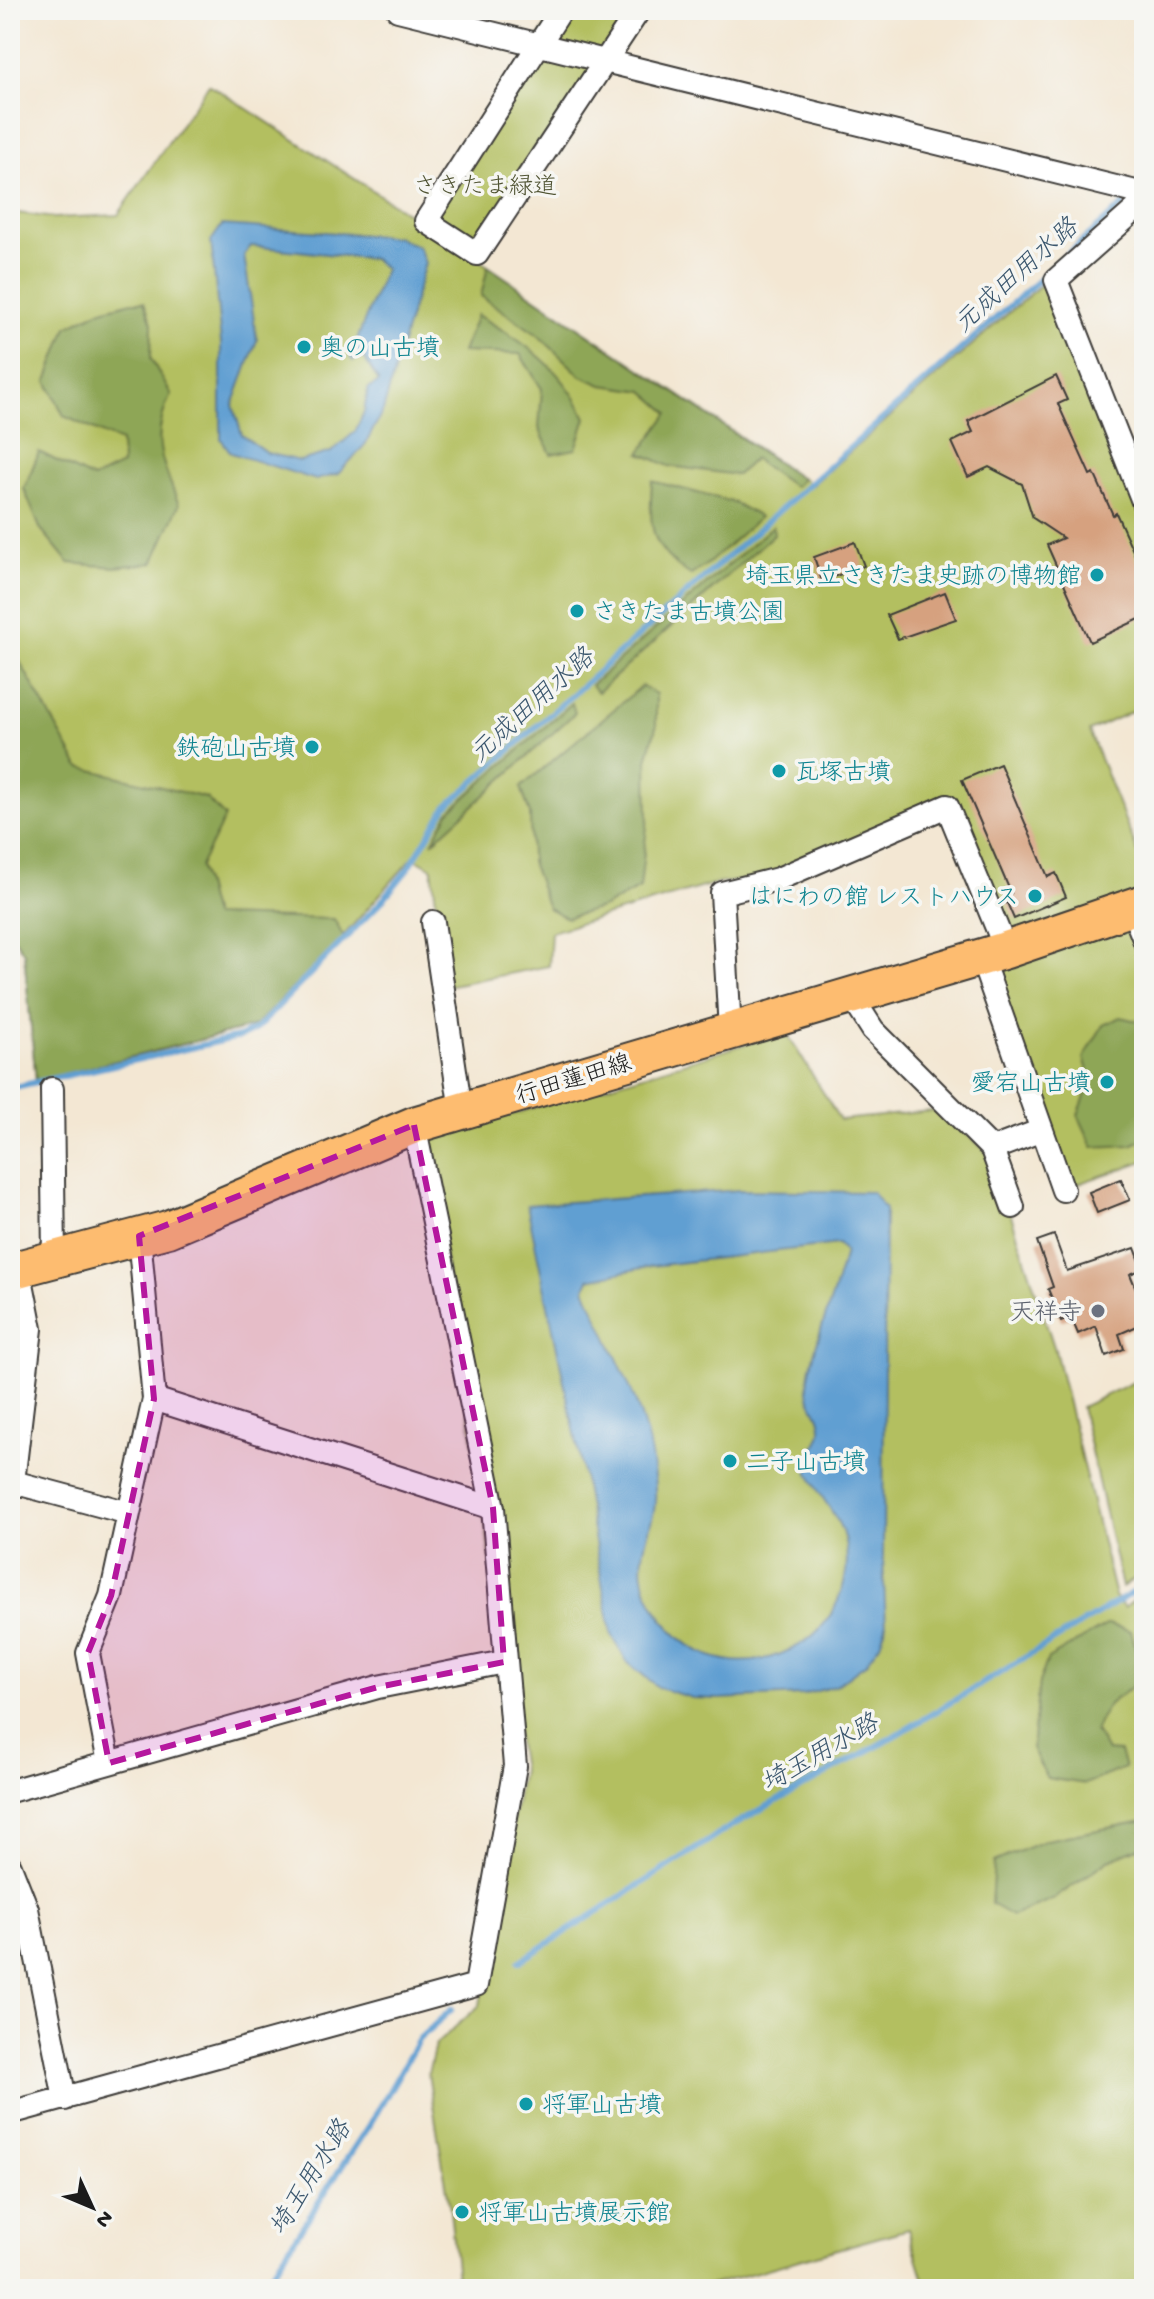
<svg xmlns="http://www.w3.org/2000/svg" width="1154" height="2299" font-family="'Gochi Hand','Klee One',sans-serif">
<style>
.green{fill:#b3bf61;stroke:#686e3e;stroke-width:2}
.forest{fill:#8ea657;stroke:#55613a;stroke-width:2}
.water{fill:#609fd2;stroke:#3e5e77;stroke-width:2;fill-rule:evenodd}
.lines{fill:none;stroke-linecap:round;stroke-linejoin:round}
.stream{stroke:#609fd2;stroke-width:6}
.building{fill:#d6a17f}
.pedestrian-casing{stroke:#3c3a37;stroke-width:20}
.minor-casing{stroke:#3c3a37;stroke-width:26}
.primary-casing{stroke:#3c3a37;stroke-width:40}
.pedestrian{stroke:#fff;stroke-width:16}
.minor{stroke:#fff;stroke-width:22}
.primary{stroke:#fdbc70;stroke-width:36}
.marked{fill:#b5179e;fill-opacity:0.2;stroke:#b5179e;stroke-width:6;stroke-dasharray:16 10;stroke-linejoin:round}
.culture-dot{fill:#0f9aa8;stroke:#f6f6f2;stroke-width:3}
.worship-dot{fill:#6b7280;stroke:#f6f6f2;stroke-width:3}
.labels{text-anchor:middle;stroke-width:7;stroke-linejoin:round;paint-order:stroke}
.park-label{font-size:24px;fill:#515534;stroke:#f6f6f2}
.culture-label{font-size:24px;fill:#0d838f;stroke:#f6f6f2;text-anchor:start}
.street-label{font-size:24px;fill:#1c1c1c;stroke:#f6f6f2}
.worship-label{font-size:24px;fill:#5b616d;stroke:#f6f6f2;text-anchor:end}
.water-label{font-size:26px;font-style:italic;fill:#3b576e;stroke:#f6f6f2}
</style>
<rect width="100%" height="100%" fill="#f6f6f2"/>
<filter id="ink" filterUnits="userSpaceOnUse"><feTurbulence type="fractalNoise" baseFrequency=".0125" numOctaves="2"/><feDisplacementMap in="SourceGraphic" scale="16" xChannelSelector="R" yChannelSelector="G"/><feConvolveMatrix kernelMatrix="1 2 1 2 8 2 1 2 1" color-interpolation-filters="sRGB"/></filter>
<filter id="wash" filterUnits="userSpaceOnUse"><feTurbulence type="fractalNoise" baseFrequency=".006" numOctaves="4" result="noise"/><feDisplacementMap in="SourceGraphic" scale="32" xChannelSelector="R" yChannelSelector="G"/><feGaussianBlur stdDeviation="1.8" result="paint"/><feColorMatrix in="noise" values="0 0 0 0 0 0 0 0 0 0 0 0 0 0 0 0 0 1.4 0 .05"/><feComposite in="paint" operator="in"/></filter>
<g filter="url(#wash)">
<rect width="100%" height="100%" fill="#f3e7d3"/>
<path class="green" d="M557,10H643L479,260L812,485L1045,281L1144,516V706L1089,731L1144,868V1161L1069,1187L996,973L1022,964L953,797L772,877L713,884L551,932L549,966L446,986L432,868L413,857L301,984L255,1026L36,1081L24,953L10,932V212L54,218L118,215L209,84L418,220Z
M786,1032L840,1120L942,1110L990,1155L1006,1200L1055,1350L1115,1596L1124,1608L1144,1593V2289H927L908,2229L697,2289H458L450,2209L428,2074L435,2045L480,2005L522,1770L427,1140Z
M1144,1377V1572L1122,1587L1081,1407Z"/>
<path class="forest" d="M488,266L794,474L802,479L794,487L754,459L737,475L669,466L640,453L669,413L644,391L602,385L581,376L538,335L481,296Z
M132,302H144L152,323L151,359L171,394C149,440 162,460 179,505L153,563L115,567L69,563L40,528L24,489L39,452L93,479L122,465L121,442L64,416L47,381L67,327L98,311Z
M477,315C524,341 563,368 586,418L576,449L551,454L539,428L542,389L520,354L462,352Z
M652,481L732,502L760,517L710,562L691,575C649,550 649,525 652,481Z
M773,526L774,534L598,692L591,685Z
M10,569L17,606L16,655L79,767L206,798L225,817L200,866L213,916L334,919L344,938L255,1026L36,1081L24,953L10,932Z
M642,686L656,694V727L647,760L648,817L640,888L604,907L567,918L548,908L531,862L530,814L521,787Z
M572,703L575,713L432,843L449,812Z
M1121,1017L1144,1023V1139L1131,1145L1093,1147L1078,1115L1091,1080L1084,1058L1103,1025Z
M1108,1624L1131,1631L1144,1678L1108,1705L1095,1731L1107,1751L1120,1752L1125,1768L1085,1784L1047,1778L1032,1749L1039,1682L1048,1659Z
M1144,1821V1845L1109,1860L1055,1898L1012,1916L991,1904L994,1862L1046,1840Z"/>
<path class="water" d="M222,225L397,237L419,247L425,263L383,411L365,445L338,474L316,480L231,453L221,439V343L211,241ZM251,246L373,259L385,269L350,357L353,361L362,355L379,382L368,389L364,412L355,432L331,452L300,461L267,453L242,435L233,405L257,340L244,255Z
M740,1190L872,1192L885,1209L883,1557L886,1627L880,1644L865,1664L835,1686L803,1695L719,1699L692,1698L659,1688L626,1661L611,1633L580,1458L527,1205ZM838,1244L845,1251C836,1295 813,1341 808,1385C806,1403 822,1412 821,1430C821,1446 802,1455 809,1473C817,1494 835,1511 842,1531C857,1577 834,1629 792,1649C766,1662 739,1666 710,1656C678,1644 659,1620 646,1588C636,1561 648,1537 654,1511C656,1499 655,1481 653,1469C647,1406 608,1346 585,1288L589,1279L652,1266Z"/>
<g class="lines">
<path class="stream" d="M10,1088L239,1037L256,1029L381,902L408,869L446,807L1123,205
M519,1962L733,1825L900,1733L1144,1586
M255,2289L275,2269L376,2114L419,2039L452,2009"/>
</g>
<g id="blocks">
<path class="building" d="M1056,376L1067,400L1058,404L1090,475L1094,473L1113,515L1116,513L1144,575V617L1090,642L1047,545L1063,538L1033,518L1022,484L989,467L968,477L952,442L973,432L968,421Z
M855,542L864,566L822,581L814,557Z
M945,592L956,619L898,639L887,615Z
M1000,764L1048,877L1056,873L1066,897L1014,919L1004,896L1011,893L962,780Z
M1121,1179L1130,1200L1097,1213L1089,1192Z
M1054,1235L1067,1271L1135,1248L1143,1269L1130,1274L1144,1308V1323L1119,1334L1124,1349L1106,1356L1096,1326L1078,1334L1071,1317L1061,1321L1048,1289L1053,1287L1037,1241Z"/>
</g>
</g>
<g filter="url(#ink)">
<use href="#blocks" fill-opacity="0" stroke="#3c3a37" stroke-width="2"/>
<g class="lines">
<g class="pedestrian-casing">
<path id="pedestrian" d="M1134,922L1144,947"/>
</g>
<g class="minor-casing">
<path id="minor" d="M398,10L1144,194
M561,10L426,221L477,254L639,10
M1144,202L1056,280L1144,504
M433,922L461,1111
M981,957L1063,1190
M850,994L873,1030L992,1149L1013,1207
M730,1030L722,893L778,879L947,806L1006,950
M52,1089L54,1259
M992,1149L1042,1130
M19,1268L31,1329L13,1482L129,1513
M154,1399L493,1508
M109,1763L88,1653L111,1596L154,1399L139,1236
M10,1791L378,1687L504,1662
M10,1866L27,1909L65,2099
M10,2113L476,1985L515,1766L493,1508L414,1125"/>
</g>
<g class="primary-casing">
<path id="primary" d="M10,1271L168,1229L414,1125L1006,950L1144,903"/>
</g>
<use href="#pedestrian" class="pedestrian"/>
<use href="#minor" class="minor"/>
<use href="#primary" class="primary"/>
</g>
</g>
<path class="marked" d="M414,1125L493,1508L504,1662L378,1687L109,1763L88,1653L111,1596L154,1399L139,1236Z"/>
<g class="culture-dot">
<circle cx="304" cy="347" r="8"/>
<circle cx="1097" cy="575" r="8"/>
<circle cx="577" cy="611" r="8"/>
<circle cx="312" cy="747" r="8"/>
<circle cx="779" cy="771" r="8"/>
<circle cx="1035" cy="896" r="8"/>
<circle cx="1107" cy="1082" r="8"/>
<circle cx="730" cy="1461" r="8"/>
<circle cx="526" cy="2104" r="8"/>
<circle cx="462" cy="2212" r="8"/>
</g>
<circle class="worship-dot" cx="1098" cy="1311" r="8"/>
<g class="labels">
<g class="park-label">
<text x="485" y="193">さきたま緑道</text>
</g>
<g class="culture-label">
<text x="320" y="355">奥の山古墳</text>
<text x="1081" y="583" text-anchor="end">埼玉県立さきたま史跡の博物館</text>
<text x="593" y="619">さきたま古墳公園</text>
<text x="296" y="755" text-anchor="end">鉄砲山古墳</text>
<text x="795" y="779">瓦塚古墳</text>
<text x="1019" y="904" text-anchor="end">はにわの館 レストハウス</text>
<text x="1091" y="1090" text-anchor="end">愛宕山古墳</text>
<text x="746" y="1469">二子山古墳</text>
<text x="542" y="2112">将軍山古墳</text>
<text x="478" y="2220">将軍山古墳展示館</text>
</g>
<g class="street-label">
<text transform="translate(573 1078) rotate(-17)" y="8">行田蓮田線</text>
</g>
<g class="worship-label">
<text x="1082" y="1319">天祥寺</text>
</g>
<g class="water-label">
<text transform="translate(1015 274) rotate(-42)" y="9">元成田用水路</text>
<text transform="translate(531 704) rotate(-42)" y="9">元成田用水路</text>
<text transform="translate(819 1752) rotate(-30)" y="9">埼玉用水路</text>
<text transform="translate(309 2177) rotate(-58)" y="9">埼玉用水路</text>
</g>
</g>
<rect width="1154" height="2299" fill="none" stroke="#f6f6f2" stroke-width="40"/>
<g transform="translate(92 2207) rotate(134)" stroke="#f6f6f2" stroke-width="6" paint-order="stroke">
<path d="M0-6L14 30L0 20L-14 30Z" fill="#1c1c1c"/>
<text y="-12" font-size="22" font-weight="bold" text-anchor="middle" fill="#1c1c1c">N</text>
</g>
</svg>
